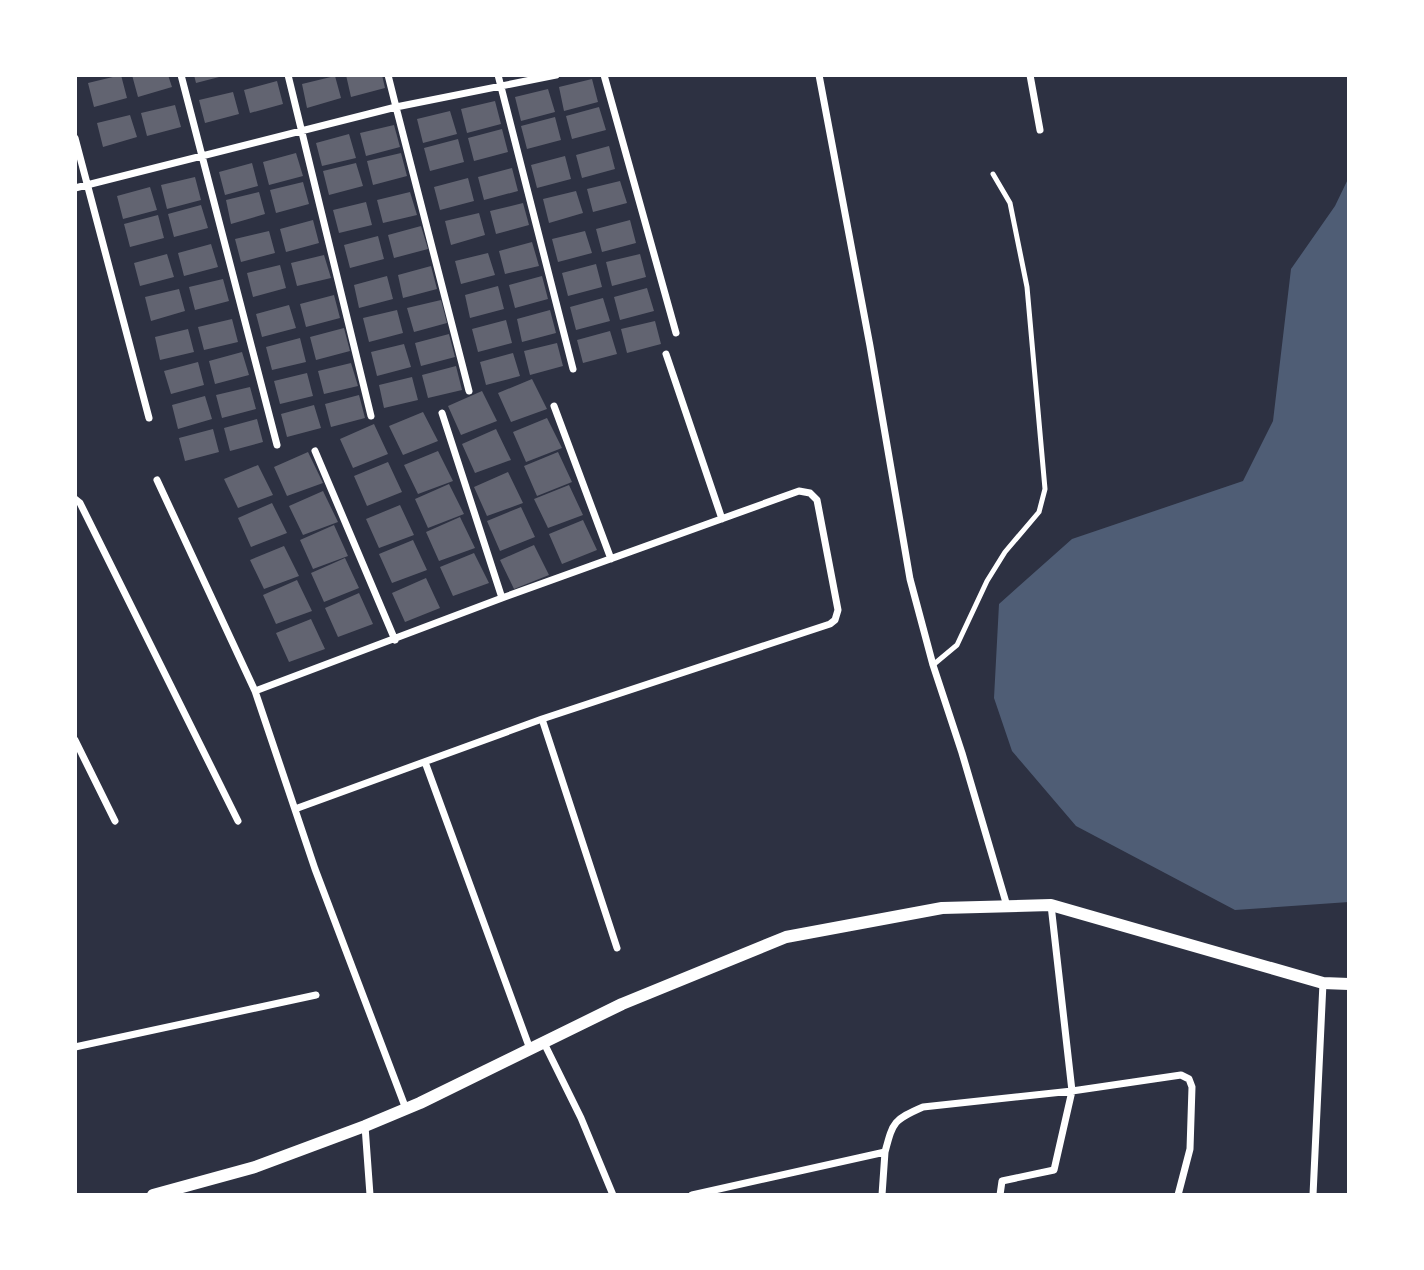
<svg xmlns="http://www.w3.org/2000/svg" width="1424" height="1270" font-family="Bitter,serif">
<style>
.water{fill:#4f5d75}
.building{fill:#626471}
.lines{fill:none;stroke-linecap:round;stroke-linejoin:round}
.service{stroke:#fff;stroke-width:5}
.minor{stroke:#fff;stroke-width:7}
.tertiary{stroke:#fff;stroke-width:12}
</style>
<rect width="100%" height="100%" fill="#2d3142"/>
<path class="water" d="M1349,177V902L1235,910L1076,826L1012,751L994,698L999,604L1072,539L1243,481L1273,421L1291,269L1335,206Z"/>
<path class="building" d="M121,75L127,98L94,107L88,83Z
M132,75H168L172,87L138,97Z
M194,75H223V76L196,83Z
M346,75H382L385,88L351,97Z
M335,76L341,98L307,108L302,84Z
M592,79L598,102L564,111L559,87Z
M277,81L283,104L250,113L244,90Z
M548,89L555,112L521,121L515,97Z
M233,92L239,114L205,123L199,100Z
M495,101L501,124L467,133L461,109Z
M175,105L181,127L147,136L141,113Z
M599,107L606,130L572,139L566,116Z
M450,111L457,134L423,143L417,119Z
M130,115L137,137L103,147L97,123Z
M555,117L561,140L527,149L521,126Z
M394,125L400,147L366,156L360,133Z
M502,129L508,152L474,161L468,138Z
M349,134L356,158L322,166L316,143Z
M458,139L464,162L430,171L424,148Z
M609,146L615,169L582,178L576,155Z
M296,153L303,176L269,185L263,162Z
M401,153L407,176L373,185L367,161Z
M565,156L571,179L537,188L531,165Z
M252,163L258,186L225,195L219,172Z
M356,163L363,186L329,195L323,171Z
M512,168L518,191L484,200L478,177Z
M195,177L201,200L167,209L161,185Z
M468,178L474,201L440,210L434,187Z
M620,181L627,203L593,212L587,189Z
M303,182L309,204L276,213L270,190Z
M150,187L157,210L123,219L117,196Z
M576,191L583,213L549,223L543,199Z
M259,192L265,214L231,224L226,200Z
M410,192L417,215L383,223L377,200Z
M366,202L372,225L339,233L333,210Z
M523,203L529,225L496,234L490,211Z
M201,205L208,228L174,237L168,214Z
M479,213L485,235L451,245L445,221Z
M158,215L164,238L130,247L124,224Z
M313,220L319,243L286,252L280,229Z
M630,220L636,243L602,252L596,229Z
M421,226L428,249L394,258L388,235Z
M269,231L275,253L241,262L235,239Z
M585,231L592,253L558,262L552,239Z
M378,236L384,259L350,268L344,245Z
M532,242L539,266L505,274L499,251Z
M211,244L218,267L184,276L178,253Z
M488,253L495,275L461,284L455,261Z
M167,254L174,277L140,286L134,263Z
M640,254L646,277L612,286L606,262Z
M324,255L331,278L297,286L291,263Z
M596,264L602,287L568,296L562,273Z
M280,265L286,288L253,297L247,273Z
M431,266L437,289L403,298L398,275Z
M387,276L393,299L359,308L354,285Z
M542,276L548,299L515,308L509,285Z
M223,279L229,301L195,310L189,287Z
M498,286L504,309L470,318L465,295Z
M647,288L654,311L620,320L614,297Z
M179,289L185,311L151,321L145,297Z
M334,295L340,318L306,327L300,304Z
M603,298L610,321L576,330L570,307Z
M441,300L447,323L414,332L407,308Z
M289,305L296,328L262,337L256,314Z
M397,310L403,333L369,342L363,318Z
M550,310L556,333L522,342L517,319Z
M232,319L238,342L204,350L198,327Z
M506,320L512,343L478,352L472,329Z
M655,321L661,344L627,353L621,329Z
M344,328L350,351L316,360L310,337Z
M188,329L194,352L160,360L155,337Z
M610,331L617,354L583,363L577,340Z
M449,334L455,357L421,366L415,343Z
M300,338L306,362L272,370L266,347Z
M557,343L563,366L530,375L524,351Z
M404,344L411,367L377,376L371,352Z
M242,352L249,375L215,384L209,361Z
M513,353L520,376L486,385L480,362Z
M198,362L204,385L171,394L164,371Z
M351,363L358,386L324,394L318,371Z
M456,366L462,390L428,398L422,375Z
M307,373L313,396L280,404L274,381Z
M412,377L418,400L384,408L379,385Z
M532,379L547,409L511,422L498,393Z
M250,387L256,409L222,418L216,395Z
M482,391L497,421L461,435L448,406Z
M359,395L365,418L331,427L325,404Z
M205,396L212,419L178,429L172,405Z
M314,405L321,428L287,437L281,414Z
M423,412L438,441L403,455L389,426Z
M547,418L562,448L526,462L513,432Z
M257,419L263,442L230,451L224,428Z
M374,424L388,454L353,468L340,439Z
M213,429L219,452L185,461L179,438Z
M496,429L511,460L475,473L462,444Z
M438,451L453,481L418,494L404,465Z
M308,452L323,483L287,496L274,467Z
M558,452L572,482L537,496L524,466Z
M388,462L402,492L367,506L354,476Z
M258,465L273,495L238,508L224,479Z
M508,472L523,503L487,516L474,487Z
M449,484L464,514L428,528L415,499Z
M569,485L583,515L548,528L534,499Z
M323,491L338,522L303,535L289,506Z
M272,503L287,533L251,547L238,518Z
M400,505L414,535L379,548L366,519Z
M521,507L535,537L500,551L487,521Z
M460,517L475,548L439,561L426,532Z
M583,520L597,550L562,564L549,534Z
M334,525L348,556L313,569L300,540Z
M413,540L427,570L392,583L379,554Z
M534,545L549,575L514,589L500,560Z
M284,546L299,576L264,589L250,560Z
M474,553L489,583L453,596L440,567Z
M345,558L359,588L324,602L311,573Z
M426,578L440,608L405,622L392,593Z
M297,580L312,611L276,624L263,595Z
M359,593L373,624L338,637L325,608Z
M311,619L325,649L289,662L276,633Z"/>
<g class="lines">
<path class="service" d="M933,665L957,645L987,581L1005,552L1039,512L1045,489L1027,287L1010,203L993,174"/>
<path class="minor" d="M181,75L277,445
M288,75L371,416
M498,75L573,369
M604,75L676,333
M819,75L870,346L910,579L933,665L962,753L1007,906
M1030,75L1040,130
M75,138L149,418
M75,188L396,107L388,75
M666,354L722,519
M469,391L396,107L556,75
M554,406L611,559
M442,413L502,598
M315,451L395,640
M157,480L255,691L315,869L406,1109
M75,499L80,503L238,821
M255,691L502,598L799,491L810,493L817,500L838,610L835,620L830,624L542,719L295,809
M542,719L617,948
M75,740L115,821
M425,762L530,1049
M544,1043L581,1118L613,1195
M75,1047L316,995
M365,1126L370,1195
M885,1152C893,1122 893,1120 923,1107L1072,1091L1181,1075L1189,1079L1192,1087L1190,1149L1178,1195
M692,1195L885,1152L882,1195
M1000,1195L1002,1181L1054,1170L1072,1091L1051,905
M1313,1195L1323,983"/>
<path class="tertiary" d="M153,1195L255,1167L365,1126L420,1103L622,1004L786,937L942,908L1051,905L1323,983L1349,984"/>
</g>
<rect width="1424" height="1270" fill="none" stroke="#ffffff" stroke-width="154"/>
</svg>
